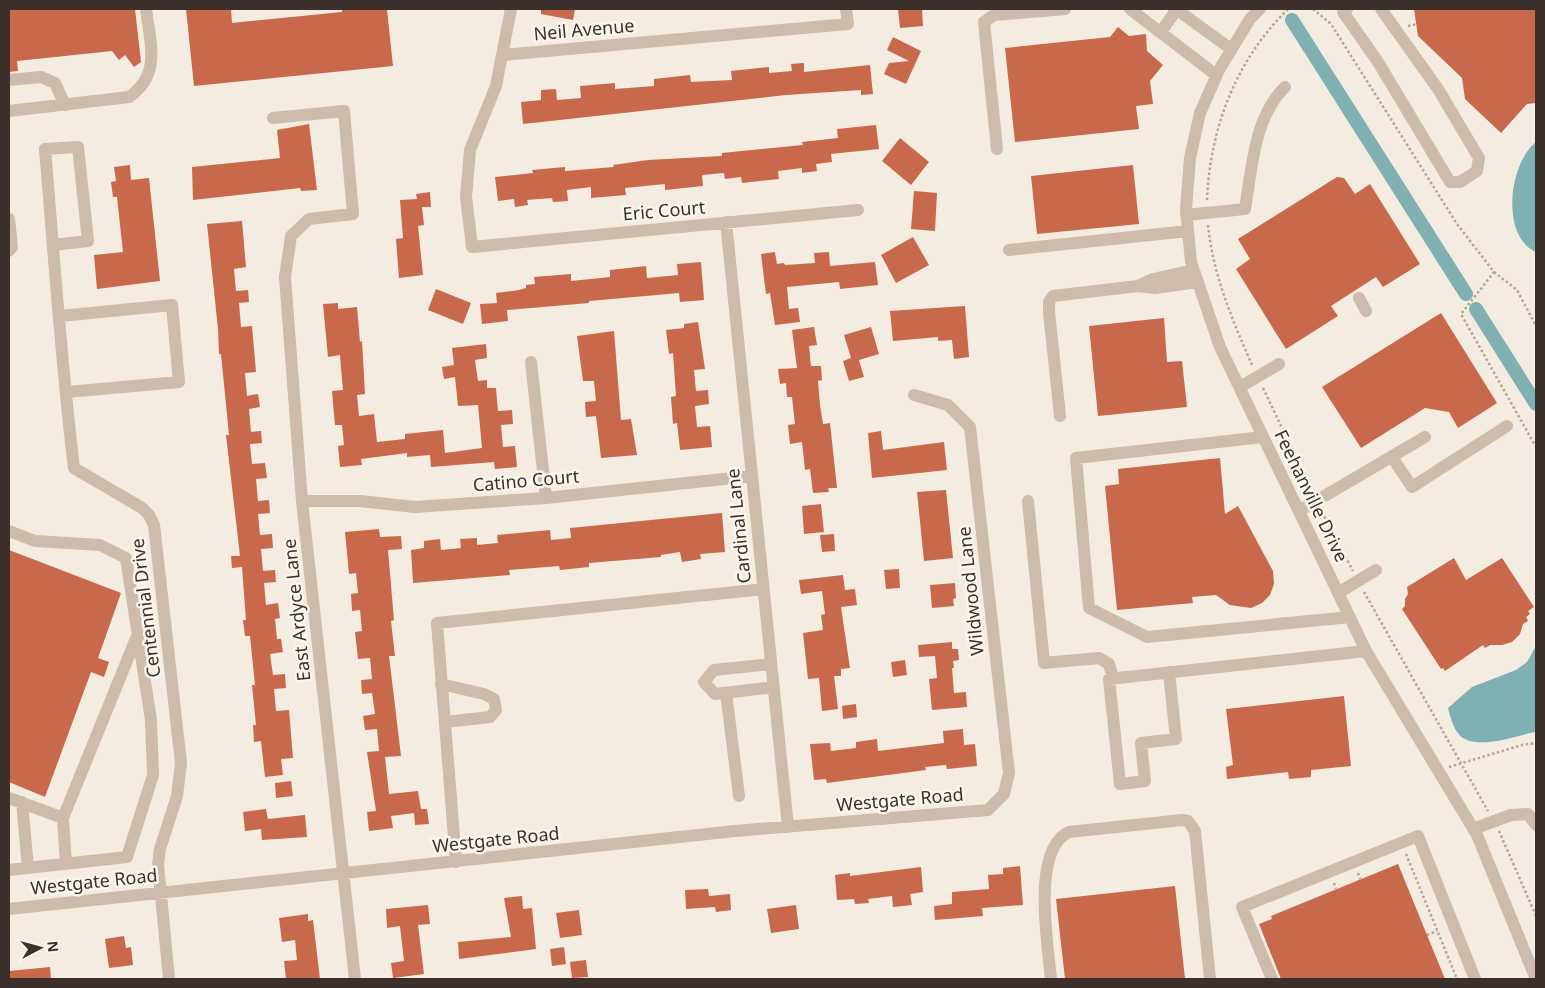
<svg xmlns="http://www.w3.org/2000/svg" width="1545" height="988" font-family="'Noto Sans',sans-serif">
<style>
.water{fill:#7fb0b2}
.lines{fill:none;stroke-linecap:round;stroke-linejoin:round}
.canal{stroke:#7fb0b2;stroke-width:14}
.building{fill:#c8694b}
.path{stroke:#b9a596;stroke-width:2.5;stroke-dasharray:2.5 2.5;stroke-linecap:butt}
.minor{stroke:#cdbbac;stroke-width:12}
.labels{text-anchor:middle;stroke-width:5;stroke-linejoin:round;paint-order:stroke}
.street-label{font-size:18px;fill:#3b302b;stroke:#fbf5ee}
</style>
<rect width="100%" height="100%" fill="#f4ebe1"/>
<path class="water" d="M1536,142V252C1500,236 1509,163 1536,142Z
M1536,646V732C1517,735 1472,753 1458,733C1453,727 1450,716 1448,708L1472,687L1516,670L1527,662Z"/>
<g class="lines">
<path class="canal" d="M1292,20L1466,294
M1476,309L1536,404"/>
</g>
<path class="building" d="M9,9H135L141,62L134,67L125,55L119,60L112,51L17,61L18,71L9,72Z
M186,9H231L232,23L342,12V9H387L393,66L194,86Z
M541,9H575L573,20L541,14Z
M898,9H922L923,26L900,28Z
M1414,9H1536V103L1527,104L1501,133L1465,99L1462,78L1418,36Z
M1118,27L1129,36L1146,34L1147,51L1163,65L1150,81L1153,104L1136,106L1139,129L1015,142L1005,48L1110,37Z
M893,37L921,51L906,84L884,74L889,63L909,61L887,50Z
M804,63V72L870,65L873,94L861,95V90L786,95L523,124L521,102L541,100V90L556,89L557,100L581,98L580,86L615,83V89L654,86V79L690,75L691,82L732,80L731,71L769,67V73L792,71L791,64Z
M309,124L317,190L301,191L300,188L193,200L192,167L280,158L277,130Z
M876,125L879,149L831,154L832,162L816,164L817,171L802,173V168L778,171L779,179L742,183L741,177L725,179L724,173L702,175L703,186L665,190V184L625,188L626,195L591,198V187L567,190L568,201L553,202L552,198L527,200L528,205L515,207L514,199L498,201L495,177L533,173L532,170L565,167V171L614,167L613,165L648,160L722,156V153L803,145L802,142L838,138L837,129Z
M900,138L929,162L911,185L882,161Z
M130,165L131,180L149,178L160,281L97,289L94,255L123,252L117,197H113L111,182L116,181L114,167Z
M1133,165L1139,224L1037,234L1031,176Z
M1337,177L1344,178L1355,194L1370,184L1420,264L1383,287L1376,277L1331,306L1338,316L1286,349L1236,269L1250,259L1238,239Z
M914,191L937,193L935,231L911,229Z
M430,192L431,207H422L424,225L418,226L423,275L399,278L396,239L403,238L400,200L417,199L416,194Z
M242,221L246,267L234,269L236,291L248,290L249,302L239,303L241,327L252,326L256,372L245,373L247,396L258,394L260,407L249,409L251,432L261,431L262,443L250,444L252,464L265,463L267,478L256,479L258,501L269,500L270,513L258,514L260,535L272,534L273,548L261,549L263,571L275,570L276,582L264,583L266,605L278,603L280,618L275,619L277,639H281L283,652L270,654L273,675L285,674L286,688L274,689L276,711L289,710L293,758L281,759L283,775L265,777L261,741L254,742L253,725H256L252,685H255L250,636H245L243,620H246L242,567L232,568L231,556H240L226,435H229L221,354H219L218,329L207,224Z
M913,237L929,265L896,283L881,255Z
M775,252L777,264L784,263L785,265L815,263L814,253L829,252L830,266L875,262L878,285L840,289L839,282L787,287L789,309L798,308L800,322L775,325L770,293L766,294L761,254Z
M701,262L704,300L680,302L679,293L589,301V303L507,310L508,321L482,324L480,304L497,303L496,293L519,290L526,288V285L535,284L534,277L571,274V281L610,277V270L646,266L647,278L678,275L677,264Z
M436,289L471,303L463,324L428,310Z
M338,303V309L357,307L360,342L362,341L365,394L357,395L359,416L374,414L377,442L405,439V434L443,430L445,453L482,448L478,405L458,406L455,377L444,379L442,367L454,365L452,348L486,344L487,358L475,360L478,381L487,380V388H496L498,411L512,410L513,424L501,425L503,447L515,446L517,467L495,469L494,462L431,467L430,455L407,457V453L361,459L362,465L340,467L338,446L344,445L342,425H335L332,391L343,390L341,368L340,355L328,357L323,304Z
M965,306L969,357L954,359L952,340L938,341V337L893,341L890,311Z
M1441,313L1497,403L1458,428L1449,412L1425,408L1361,448L1322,387Z
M1164,318L1167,362L1182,361L1187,407L1098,416L1089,326Z
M698,322L705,369L694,370L696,391L708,390L709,404L695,406L697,427L710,426L712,447L680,450L677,423L673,424L671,397L676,396L673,353L669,354L666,330L684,328V324Z
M814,327L817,345L809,346L811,366H821L822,380L818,381L820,405L823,424L830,423L837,488H828L829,492L813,493L810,469L805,470L802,442L790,444L788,425L795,424L792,397H787L786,383L780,384L778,369L797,368L792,330Z
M871,327L879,354L859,360L864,377L849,381L843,361L851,358L844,335Z
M614,331L621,420L631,419L637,455L601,458L596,416L586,417L585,402L596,401L594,381H583L577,336Z
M881,431L883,450L944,442L947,470L872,478L868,433Z
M1220,458L1225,514L1238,506L1273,571L1274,584L1270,595L1262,603L1251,608L1230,605L1216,595L1192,597L1193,603L1117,610L1105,486L1119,484L1118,469Z
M946,490L953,558L924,561L917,492Z
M821,504L824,532L804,534L802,506Z
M722,513L725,552L700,554L701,559L682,562L680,552L661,555V557L589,563V567L560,570L559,566L509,570L510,575L413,583L411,550L424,548V541L440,539L441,550L461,548L460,539L477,538V545L498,543L497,535L550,530L551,540L571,538L570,528Z
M379,529L380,537L401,536L402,549L388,550L394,620L391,621L395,656H389L401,756L385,757L389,794L418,791L421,809H427L429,824L415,825L414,813L391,816L393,828L369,831L367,812L376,811L367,752L379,751L377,729L365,730L363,716L375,714L372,693L362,694L361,680L372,679L370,658L358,659L355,632L362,631L360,610L352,611L351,594L358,593L356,573L349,574L345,532Z
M834,534L835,551L822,552L820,535Z
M9,550L121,593L98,658L109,662L104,677L91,672L45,797L9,782Z
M1454,558L1466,580L1502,558L1534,607L1528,611L1530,614L1526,617L1528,621L1523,624L1520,634L1512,642L1502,645H1490L1485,648L1483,645L1445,671L1443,668L1441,669L1402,609L1405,606V599L1408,594L1407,587Z
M899,569L900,588L886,589L884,570Z
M843,575L845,590L855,589L857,605L841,607L850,668L841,669V676H834L838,709L822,711L819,678L808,679L803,633L823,630L821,615L825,614L822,591L801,594L799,580Z
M955,583L956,598L953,599L954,606L932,608L930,585Z
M952,642V649H958L959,660L953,661L954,668H952L954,693L966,692L967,707L932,710L929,679L937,678L935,656L919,657L918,645Z
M905,660L907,675L893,677L891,662Z
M1344,696L1351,766L1311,770V777L1289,779L1288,772L1227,779L1226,767L1233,765L1226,709Z
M856,704L857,717L843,719L842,706Z
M963,729L964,745L975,744L977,766L947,769L946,765L925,767L926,770L827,783L826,779L814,780L810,744L830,743L831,751L856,748V742L877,739L878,751L944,743L943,731Z
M291,781L293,796L276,798L275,783Z
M266,809L268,819L305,815L307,837L262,840L261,829L245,831L243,812Z
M1398,864L1445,979H1281L1259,924L1272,919L1271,916Z
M1020,866L1023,905L982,908L983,916L935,920L934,906L952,904V892L989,889L988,875L1003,874V868Z
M921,867L923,892L910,894L912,905L893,907L892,896L868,899L869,903L855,904L854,899L837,900L835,875L850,873V876Z
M1175,886L1185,979H1065L1056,899Z
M708,889L709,896L730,894L731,910L716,912L715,907L686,909L685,890Z
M522,896L523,909L532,908L536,949L459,959L458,942L511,937L504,898Z
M428,905L430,924L418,925L424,974L393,978L391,963L404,961L400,926L387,928L386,909Z
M796,905L799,929L771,933L767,909Z
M579,910L582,935L560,938L556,913Z
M308,914V921L313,920L320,979H286L284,961L297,960L295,940L282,942L279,918Z
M124,936L126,948L131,947L133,965L109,968L105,939Z
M564,947L566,964L552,966L550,949Z
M586,960L588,977L572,978L570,962Z
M50,967L51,979H9V971Z"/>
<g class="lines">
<path class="path" d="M1313,9L1331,24L1457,224L1494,272L1461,314L1536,447
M1408,26L1417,24
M1207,200C1210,128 1236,60 1288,9
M1208,225C1213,275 1232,319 1252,365
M1494,272L1517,290L1536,326
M1263,388L1311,489
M1322,512L1353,571
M1364,592L1488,811
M1449,767L1522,745L1536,743
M1499,831L1536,916
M1406,854L1457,979
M1358,873L1360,879
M1334,883L1336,889
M1427,935L1437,931"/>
<path class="minor" d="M511,9L496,86L470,150L466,197L472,247L858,210
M1130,9L1216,75
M1176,9L1231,49
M1260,9L1250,19L1219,70L1200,113L1190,158L1186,209L1191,262L1220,347L1366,651L1477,835L1536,979
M1347,9L1343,12L1378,62L1450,182H1460L1477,171L1479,158L1438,89L1381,9
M1161,32L1177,9
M503,55L848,24L846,9
M9,80L41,77L55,83L65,105
M9,111L129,97C162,74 150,43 146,9
M273,118L344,111L353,214L309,219L291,236L285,277L302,501L355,979
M997,149L984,22L994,15L1065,9
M1186,215L1245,209C1252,168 1254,117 1285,87
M9,219L12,247L9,251
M726,222L788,827
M53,245L88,241L78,147L45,149C54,255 61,362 74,468L142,508L149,515L154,525L181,763L177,796L160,849L158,864L169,979
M1009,250L1188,231
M1138,286L1155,288L1197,282
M1359,298L1366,311
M60,316L172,305L179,382L67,392
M531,362L546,498
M1240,387L1279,364
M1060,416L1049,312V302L1053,296L1138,286L1153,279L1193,270
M1263,437L1076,458L1089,608L1147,637L1350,617
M1392,457L1412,487L1507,426
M302,501H360L415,507L546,498L752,476
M1028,501L1044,663L1099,658L1109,664L1113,678
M1299,511L1425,437
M9,531L35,541L100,545L126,558L151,720L153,775L127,857L9,870
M1338,593L1376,570
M771,664L714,670L704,682L715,694L774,687
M1169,672L1176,739L1141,743L1145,781L1120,784L1109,679L1366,651
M441,684L484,694L494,699L496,710L490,717L445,722
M726,693L739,796
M9,798L63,818
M22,802L28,868
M1473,829L1511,815L1528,814L1536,825
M456,862L437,623L764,589
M66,864L63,818L137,636
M9,909L735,831L988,810L1004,794L1009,773L970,427L948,405L914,395
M1051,979C1048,945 1031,849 1069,832L1182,820L1188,821L1195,831L1210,979
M1272,979L1242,907L1418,836L1475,979"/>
</g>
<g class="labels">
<g class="street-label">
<text transform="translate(584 30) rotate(-5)" y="6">Neil Avenue</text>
<text transform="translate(664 211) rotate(-5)" y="6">Eric Court</text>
<text transform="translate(526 481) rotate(-5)" y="6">Catino Court</text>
<text transform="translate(1311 496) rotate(64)" y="6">Feehanville Drive</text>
<text transform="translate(739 526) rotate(-96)" y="6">Cardinal Lane</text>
<text transform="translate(971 591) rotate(-96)" y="6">Wildwood Lane</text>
<text transform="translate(146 608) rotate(-97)" y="6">Centennial Drive</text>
<text transform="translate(297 610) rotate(-96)" y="6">East Ardyce Lane</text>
<text transform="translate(900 800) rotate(-5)" y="6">Westgate Road</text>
<text transform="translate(496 840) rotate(-6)" y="6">Westgate Road</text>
<text transform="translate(94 882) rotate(-6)" y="6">Westgate Road</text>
</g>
</g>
<rect width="1545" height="988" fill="none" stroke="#3b302b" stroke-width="20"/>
<g transform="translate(40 948) rotate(84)" stroke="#fbf5ee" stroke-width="4" paint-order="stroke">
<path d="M0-4L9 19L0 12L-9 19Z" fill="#3b302b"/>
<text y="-8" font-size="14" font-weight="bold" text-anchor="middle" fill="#3b302b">N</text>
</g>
</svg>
